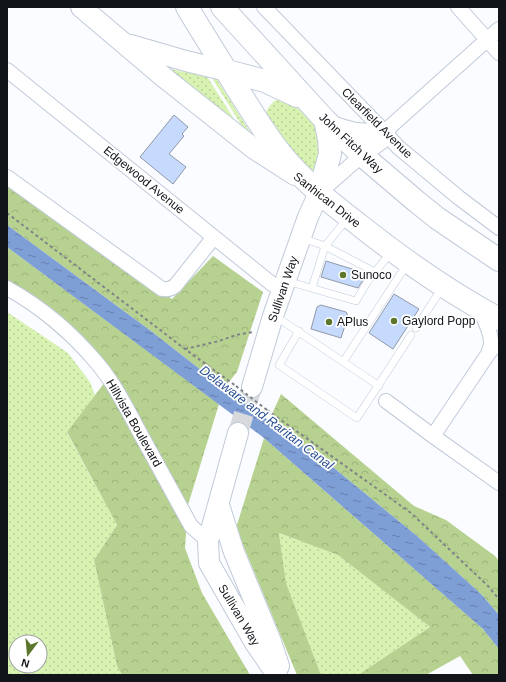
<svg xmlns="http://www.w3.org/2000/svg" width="506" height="682" font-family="Helvetica,sans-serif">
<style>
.grass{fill:url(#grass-dots);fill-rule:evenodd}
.forest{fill:url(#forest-crowns)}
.water{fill:url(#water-ripples)}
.building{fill:#c6dafe;stroke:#9199a8}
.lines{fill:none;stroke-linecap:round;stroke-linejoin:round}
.secondary-tunnel{stroke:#d7d9dc;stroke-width:20;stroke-dasharray:20 10;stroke-linecap:butt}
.service-casing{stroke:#c1cad9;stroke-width:8}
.minor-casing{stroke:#c1cad9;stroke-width:16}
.secondary-casing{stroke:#c1cad9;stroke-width:22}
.trunk-casing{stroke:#c1cad9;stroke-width:24}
.path{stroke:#808387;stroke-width:2;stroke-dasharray:3 3;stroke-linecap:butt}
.service{stroke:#fff;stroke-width:7}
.minor{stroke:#fff;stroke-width:14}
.secondary{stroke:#fff;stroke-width:20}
.trunk{stroke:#fff;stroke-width:22}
.path-bridge{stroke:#808387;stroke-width:2;stroke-dasharray:3 3;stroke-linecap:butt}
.poi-dot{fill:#5c772b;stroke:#fff;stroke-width:1.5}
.labels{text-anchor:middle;stroke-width:3.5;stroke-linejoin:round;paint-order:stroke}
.street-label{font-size:12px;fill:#111419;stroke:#fff}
.poi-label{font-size:12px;fill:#111419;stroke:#fff;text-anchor:start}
.water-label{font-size:13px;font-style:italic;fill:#2a4f93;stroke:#fff}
</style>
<defs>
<pattern id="grass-dots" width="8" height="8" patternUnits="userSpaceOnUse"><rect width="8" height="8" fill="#d8f2b2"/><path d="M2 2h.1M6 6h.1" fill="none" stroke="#b8cf98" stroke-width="1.8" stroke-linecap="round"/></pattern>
<pattern id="forest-crowns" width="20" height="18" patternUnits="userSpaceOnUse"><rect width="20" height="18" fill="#b7d191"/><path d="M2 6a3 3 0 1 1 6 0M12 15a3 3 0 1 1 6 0" fill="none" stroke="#9cb37c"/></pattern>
<pattern id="water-ripples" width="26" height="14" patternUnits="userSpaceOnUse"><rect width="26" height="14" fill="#7e9ed6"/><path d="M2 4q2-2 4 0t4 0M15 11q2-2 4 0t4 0" fill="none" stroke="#6680ad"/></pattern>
</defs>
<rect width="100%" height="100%" fill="#fafcff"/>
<path class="grass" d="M164,66C178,72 191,73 206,75L238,125Z
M212,75L216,78L255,140L241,128L242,126L212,78Z
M276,100H284L291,104L311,118L322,135L315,179L265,117C267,109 269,105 276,100Z
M7,312L68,353L90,382L95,395L67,433L117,525L94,560L117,666L122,675H7ZM16,642H40V666H16Z
M279,533L338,555L430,627L358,675H321L286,583Z"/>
<path class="forest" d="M7,183L172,299L213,256L263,292L237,372L224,388L151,331L7,225Z
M7,247L219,404L188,505L185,548L202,593L250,675H122L117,666L94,560L117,525L67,432L108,378L11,293L7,292Z
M281,394L414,506L446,520L495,556L499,561V615L482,595L417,536L334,468L269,421Z
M264,438L483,629L499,649V675H473L460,656L426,675H358L430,627L338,555L279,533L286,583L321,675H297L236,528Z"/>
<path class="water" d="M7,225L151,331L224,388L334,468L417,536L482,595L499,615V649L483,629L264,438L7,247Z"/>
<path class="building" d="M174,115L188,127L182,134L184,136L169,154L186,167L173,184L140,157Z
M326,261L365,273L363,280L358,288L321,277Z
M394,294L419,309L393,349L369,333Z
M321,305L346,312L348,316L341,338L311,329L317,307Z"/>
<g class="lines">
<path class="secondary-tunnel" d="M238,433L252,387"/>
<g class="service-casing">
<path id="service" d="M302,238L325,246L347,219
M287,281L356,301L368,281L391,252
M312,288L325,246L375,272
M274,317L284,322L379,386
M416,328L442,288
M299,331L279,365L357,418L411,335
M343,362L407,264"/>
</g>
<g class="minor-casing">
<path id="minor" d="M264,7L377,124L398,147L458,197L499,228
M458,7L499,53
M7,70L272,284L282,290
M7,177L162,289C167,290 171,289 175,286L214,237
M320,192L353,163L383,141L384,133L392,125L499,29
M7,288C41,307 72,333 97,363C115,384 127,409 140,433C157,464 174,495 191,526L208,541
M479,308C484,319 492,333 491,345C490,348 489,351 488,354
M386,401L433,436L499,483
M433,436L488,354L494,347L499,345"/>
</g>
<g class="secondary-casing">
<path id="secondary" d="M81,7L166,79L253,148L295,175
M131,45L186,61L227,71
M252,387L273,316L308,217L319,193
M238,433L208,541L209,563L255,643L277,675
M219,505L234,552L270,639L279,666"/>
</g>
<g class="trunk-casing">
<path id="trunk" d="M187,7C203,34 220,60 236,87C251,110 265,134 282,155C304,182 331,203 358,224C402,259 449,292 499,319
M222,7L325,120L363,156L417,202L437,218L499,260
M227,71L265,81L297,96
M335,128C352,134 366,137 384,133
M319,193L330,154L329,139L325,120"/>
</g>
<path class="path" d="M7,213L185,349L236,386
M185,349L219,341L236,335L253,332
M267,410L411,513L488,586L499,599"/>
<use href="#service" class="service"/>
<use href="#minor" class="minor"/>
<use href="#secondary" class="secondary"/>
<use href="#trunk" class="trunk"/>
<path class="path-bridge" d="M236,386L267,410"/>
</g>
<g class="poi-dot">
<circle cx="343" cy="275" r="4"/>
<circle cx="394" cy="321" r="4"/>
<circle cx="329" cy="322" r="4"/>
</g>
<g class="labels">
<g class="street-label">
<text transform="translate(377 123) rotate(45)" y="4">Clearfield Avenue</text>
<text transform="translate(351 143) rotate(43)" y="4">John Fitch Way</text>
<text transform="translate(144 180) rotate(39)" y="4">Edgewood Avenue</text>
<text transform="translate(327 200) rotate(38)" y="4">Sanhican Drive</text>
<text transform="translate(283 289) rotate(-71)" y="4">Sullivan Way</text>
<text transform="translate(134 423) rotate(60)" y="4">Hillvista Boulevard</text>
<text transform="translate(239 615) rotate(59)" y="4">Sullivan Way</text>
</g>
<g class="poi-label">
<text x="351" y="279">Sunoco</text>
<text x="402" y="325">Gaylord Popp</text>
<text x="337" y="326">APlus</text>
</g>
<g class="water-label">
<text transform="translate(267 417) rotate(37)" y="5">Delaware and Raritan Canal</text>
</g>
</g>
<rect width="506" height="682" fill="none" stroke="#111419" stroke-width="16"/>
<g transform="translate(28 654) rotate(196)"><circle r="19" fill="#ffffff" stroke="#a0a1a3"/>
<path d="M0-3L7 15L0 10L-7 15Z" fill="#5c772b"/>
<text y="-6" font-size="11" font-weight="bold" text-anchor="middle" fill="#111419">N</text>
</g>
</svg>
